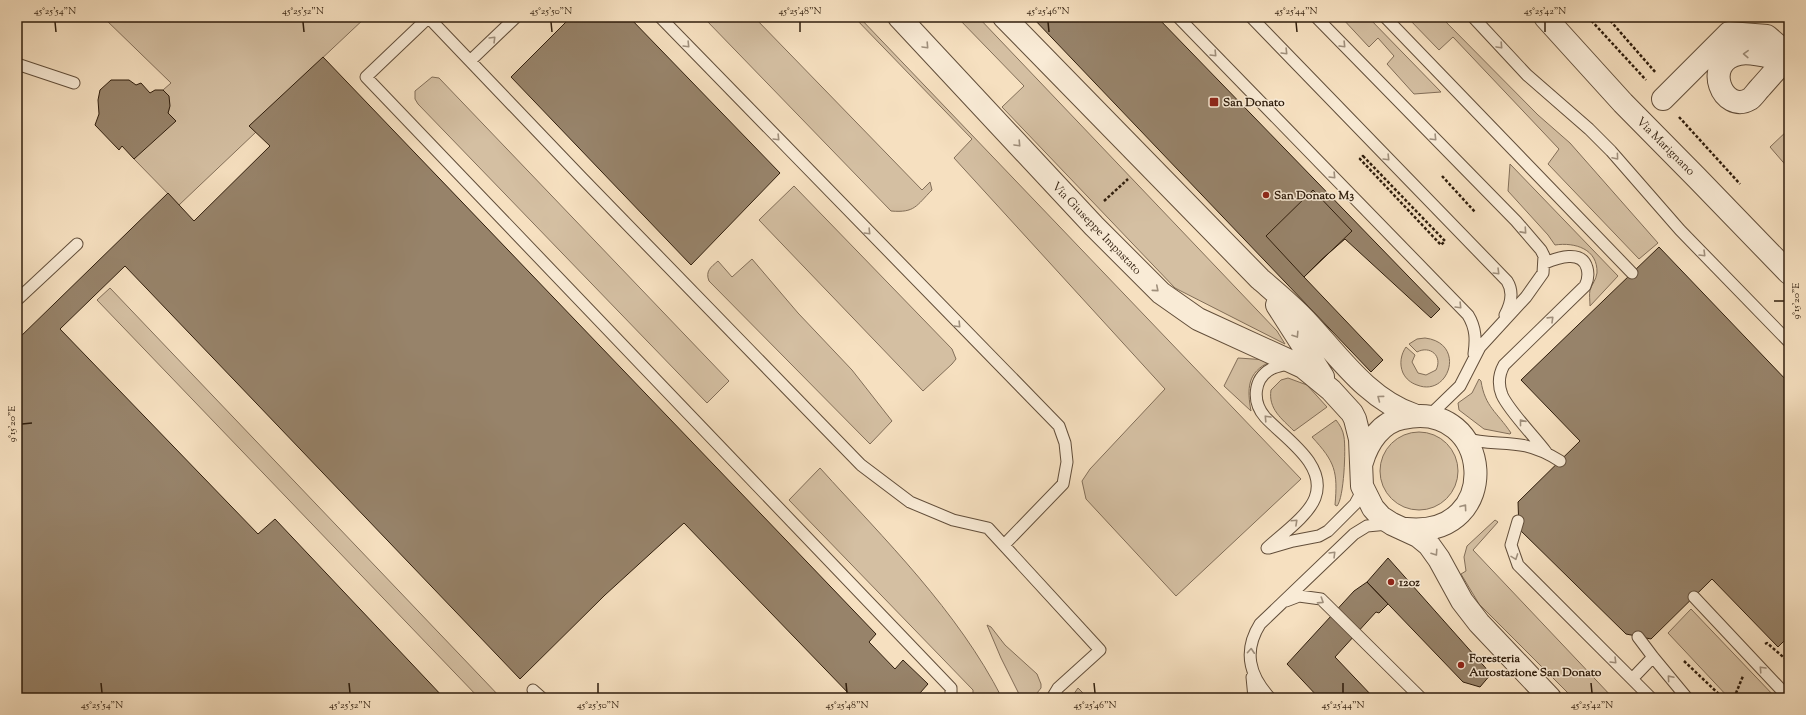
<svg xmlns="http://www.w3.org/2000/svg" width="1806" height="715" font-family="'Sorts Mill Goudy',serif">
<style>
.green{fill:#d4bfa2;stroke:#826e58}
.building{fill:#97836a;stroke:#301e0d}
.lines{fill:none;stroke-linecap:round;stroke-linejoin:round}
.lane-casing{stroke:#624e3a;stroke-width:13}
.street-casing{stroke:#624e3a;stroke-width:24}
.path{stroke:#301e0d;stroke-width:2.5;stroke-dasharray:3 2;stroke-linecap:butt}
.lane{stroke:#f9ebd6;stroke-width:11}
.street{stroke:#f9ebd6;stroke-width:22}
.oneway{stroke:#9f8f7c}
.ticks{fill:none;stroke:#301e0d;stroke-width:1.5}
.poi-dot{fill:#8f2418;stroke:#f9ebd6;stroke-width:1.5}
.labels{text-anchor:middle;stroke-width:3;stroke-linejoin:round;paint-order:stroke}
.poi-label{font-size:12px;font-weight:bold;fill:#301e0d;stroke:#f9ebd6;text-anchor:start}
.street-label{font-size:12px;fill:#301e0d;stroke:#f9ebd6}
.neatline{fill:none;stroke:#301e0d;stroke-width:1.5}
.ticks-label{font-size:10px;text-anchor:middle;fill:#301e0d}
</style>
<rect width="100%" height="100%" fill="#f6e0c0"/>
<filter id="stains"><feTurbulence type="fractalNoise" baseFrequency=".005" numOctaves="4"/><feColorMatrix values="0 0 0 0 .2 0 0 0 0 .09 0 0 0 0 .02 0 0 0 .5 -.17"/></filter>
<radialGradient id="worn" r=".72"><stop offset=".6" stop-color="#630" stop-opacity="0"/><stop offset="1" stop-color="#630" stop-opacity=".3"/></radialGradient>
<path class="green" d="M103,17H366L250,126L256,132L179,205L134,159L168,113C171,104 170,98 163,90L171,83Z
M706,17H754L922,190L930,182L932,190C916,206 915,213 891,211L706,20Z
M854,17H859L1301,479L1176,596L1086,499L1082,481L1090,469L1165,389L954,158L972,139Z
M957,17H978L1277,331L1285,344L1175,288L1002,107L1024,86Z
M1341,17H1368L1441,92L1414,94L1387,64L1394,56L1378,38L1369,47Z
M1407,17H1441L1538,115L1570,143L1658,243L1639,259L1548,164L1559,149L1453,37L1439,50Z
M432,77L439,78L729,381L707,403L418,104L415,99V91Z
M1789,129V169L1770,147Z
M1510,164L1618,276L1590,306C1590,301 1589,294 1590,290C1592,284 1596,280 1597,273C1598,249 1575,242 1555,245L1548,235L1508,191Z
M794,186L952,349L956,359L952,364L923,391L759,220Z
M752,259L798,313L852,370L892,421L870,444L709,281C705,271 711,267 718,261L732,277Z
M110,288L501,698H479L97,300Z
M1425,338C1467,343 1449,398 1417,385C1411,383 1406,379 1403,373C1399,364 1401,354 1406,347L1415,355L1412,362L1418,373L1426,375L1436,370C1443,356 1430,345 1417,352L1409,344L1417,339Z
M1238,358L1268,360L1270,362C1247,372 1247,389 1251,411L1224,386Z
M1288,378L1307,385L1327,407L1294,431C1282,419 1268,409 1271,390L1281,380Z
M1479,379L1481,381C1485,407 1497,412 1511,433L1510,434L1484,429L1459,410L1458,403L1472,393Z
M1336,420C1340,425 1343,430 1344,437C1346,449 1344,498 1337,506L1335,505C1338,471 1335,462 1312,437Z
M1380 471a39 39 0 1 1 78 0a39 39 0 1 1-78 0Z
M820,468C885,540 957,610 1002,698H973V690L789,500Z
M1495,520L1498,522L1473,550L1613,698H1573L1479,604L1461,574L1466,571L1464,557L1467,546Z
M1691,609L1776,698H1729L1668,633Z
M987,625L991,627L1005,645L1037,674L1041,684V688L1033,698H1021L1001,658Z
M1078,688L1088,698H1071Z"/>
<path class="building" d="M571,17H629L780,173L691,265L511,77Z
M1032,17H1157L1440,309L1431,318L1345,239L1322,259L1304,277L1383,360L1371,372Z
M1751,17H1760L1755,21Z
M323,57L876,634L869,642L895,669L903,660L928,684L920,693L924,698H853L684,523L605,595L520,679L125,266L60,329L258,534L275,519L444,698H17V340L168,193L194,221L270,146L249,126Z
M111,80H129L136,85L141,83L150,93L155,90H163L169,96L170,106L168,113L176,121L134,159L122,146L119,150L95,125L99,114L98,100L100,90Z
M1313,190L1352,231L1304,277L1266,236Z
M1659,247L1789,383V636L1778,647L1712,579L1651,639L1626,634L1519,529L1518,502L1580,441L1521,380Z
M1388,558L1491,674L1480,687L1463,682L1367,582Z
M1367,582L1388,604L1379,613L1376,612L1335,657L1374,698H1319L1287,664L1354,591Z"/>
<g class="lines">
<g class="lane-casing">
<path id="lane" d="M428,17L582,178L861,465L910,502L953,520L988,528L1100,650L1058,688L1052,698
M429,17L366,77L951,688V698
M660,17L1059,426L1065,443L1067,462L1063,484L1004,545
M1178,17L1468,315C1476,328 1476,340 1474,354
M1251,17L1507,281C1514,292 1511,304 1505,315
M1316,17L1516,221L1541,250L1544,256L1543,273L1526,297L1480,347L1460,386L1429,416
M1385,17L1632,273
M1473,17L1527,75L1589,129L1611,151L1680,230L1789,342
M470,61L516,17
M17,64L74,83
M1545,263C1557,258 1582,249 1587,268C1589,275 1588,280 1585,286L1504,365C1499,374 1498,385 1502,395C1509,411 1535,437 1546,452
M17,300L77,244
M1465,438C1485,445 1506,441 1526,446C1539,449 1549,454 1560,461
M1518,521L1511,545L1518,565L1651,698
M1267,548C1281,535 1308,516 1315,498C1328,464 1283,437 1265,417C1252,402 1253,379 1271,369C1277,366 1285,365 1291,363
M1269,548L1293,541L1319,536L1328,531L1355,504L1361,493L1362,487
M1694,597L1789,698
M1286,601L1299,596L1321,599L1421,698
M1638,637L1653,657L1687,698
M1252,677L1254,698
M1632,679L1653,657
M533,690L542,698
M1270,698C1249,675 1243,651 1260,624L1354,534L1367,526L1388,524"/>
</g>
<g class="street-casing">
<path id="street" d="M899,17L1094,226L1161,293L1198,319L1303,367L1331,390L1352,413L1355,419L1360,439L1362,486L1373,508L1381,517L1392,524L1418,536L1429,545L1439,559L1462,601L1479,623L1550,698
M1004,17L1260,279C1275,292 1291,305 1305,320C1338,355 1367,399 1414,415
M1545,17L1623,103L1697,178L1789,273
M1784,60C1771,58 1753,51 1739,54C1701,62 1723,115 1750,99C1753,97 1757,91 1760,88C1770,77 1779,66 1789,56
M1663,99L1729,33L1767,36L1789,55
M1277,305L1323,377
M1362,462C1368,442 1381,422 1403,418C1493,398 1505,539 1406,529"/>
</g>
<path class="path" d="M1588,17L1646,80
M1607,17L1656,73
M1679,117L1740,184
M1363,156L1445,241L1441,245L1360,159Z
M1442,176L1475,212
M1104,201L1128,179
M1765,644L1767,643L1789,662
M1684,661L1723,698
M1734,698L1743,676"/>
<use href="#lane" class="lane"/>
<use href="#street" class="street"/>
</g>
<defs><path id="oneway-chevron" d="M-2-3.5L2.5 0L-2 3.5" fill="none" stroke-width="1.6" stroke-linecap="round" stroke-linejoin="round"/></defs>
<g class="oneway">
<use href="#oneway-chevron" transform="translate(493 39) rotate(-45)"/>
<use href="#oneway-chevron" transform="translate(687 45) rotate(46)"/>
<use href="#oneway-chevron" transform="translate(1343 45) rotate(46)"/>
<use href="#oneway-chevron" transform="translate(926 46) rotate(47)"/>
<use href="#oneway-chevron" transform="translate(1500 46) rotate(47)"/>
<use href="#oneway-chevron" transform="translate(1285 52) rotate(46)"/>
<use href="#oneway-chevron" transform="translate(1214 54) rotate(46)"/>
<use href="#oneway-chevron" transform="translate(1746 54) rotate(-178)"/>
<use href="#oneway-chevron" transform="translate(777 138) rotate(46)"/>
<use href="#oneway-chevron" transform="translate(1434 138) rotate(46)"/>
<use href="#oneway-chevron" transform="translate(1018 144) rotate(47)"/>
<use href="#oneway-chevron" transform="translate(1616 157) rotate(50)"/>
<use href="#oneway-chevron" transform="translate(1387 158) rotate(46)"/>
<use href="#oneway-chevron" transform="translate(1333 176) rotate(46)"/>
<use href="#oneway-chevron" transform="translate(1524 231) rotate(48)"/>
<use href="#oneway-chevron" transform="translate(868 232) rotate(46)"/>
<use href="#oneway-chevron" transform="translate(1703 254) rotate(45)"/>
<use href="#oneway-chevron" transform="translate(1497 272) rotate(45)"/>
<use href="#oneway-chevron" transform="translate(1156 289) rotate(41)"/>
<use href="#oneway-chevron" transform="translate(1459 306) rotate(46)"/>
<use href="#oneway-chevron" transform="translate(1551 319) rotate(-44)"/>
<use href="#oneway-chevron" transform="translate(958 325) rotate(46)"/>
<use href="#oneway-chevron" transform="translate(1296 335) rotate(57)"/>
<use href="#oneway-chevron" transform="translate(1380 398) rotate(-143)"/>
<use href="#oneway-chevron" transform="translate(1267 418) rotate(-133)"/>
<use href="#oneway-chevron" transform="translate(1522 422) rotate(-129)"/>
<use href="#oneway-chevron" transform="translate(1464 507) rotate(-54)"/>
<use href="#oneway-chevron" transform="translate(1295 522) rotate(-43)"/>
<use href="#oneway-chevron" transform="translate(1435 553) rotate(56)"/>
<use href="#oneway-chevron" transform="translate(1333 554) rotate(-45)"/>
<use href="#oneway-chevron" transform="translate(1515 557) rotate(70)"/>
<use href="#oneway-chevron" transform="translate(1321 601) rotate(33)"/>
<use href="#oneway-chevron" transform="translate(1251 651) rotate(-86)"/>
<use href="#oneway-chevron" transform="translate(1614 661) rotate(45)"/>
<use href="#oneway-chevron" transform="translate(1762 669) rotate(-133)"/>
<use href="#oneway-chevron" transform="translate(1670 678) rotate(-131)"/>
</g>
<path class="ticks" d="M55,22L56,32M303,22L304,32M551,22L552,32M800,22V32M1048,22L1049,32M1296,22L1297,32M1545,22V32M1774,301H1784M22,424L32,423M101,683L102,693M349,683L350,693M598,683V693M846,683L847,693M1094,683L1095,693M1343,683V693M1591,683L1592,693"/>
<g class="poi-dot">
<rect x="1209" y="97" width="10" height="10" rx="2"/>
<circle cx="1266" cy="195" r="4"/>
<circle cx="1391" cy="582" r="4"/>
<circle cx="1461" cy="665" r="4"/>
</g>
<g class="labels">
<g class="poi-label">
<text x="1223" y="106">San Donato</text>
<text x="1274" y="199">San Donato M3</text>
<text x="1399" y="586">12oz</text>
<text x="1469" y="662">Foresteria<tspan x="1469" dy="14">Autostazione San Donato</tspan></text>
</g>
<g class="street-label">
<text transform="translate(1666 146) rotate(45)" y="4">Via Marignano</text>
<text transform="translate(1097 228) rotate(46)" y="4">Via Giuseppe Impastato</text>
</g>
</g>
<rect width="1806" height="715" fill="none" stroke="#f6e0c0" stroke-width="44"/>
<rect x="22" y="22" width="1762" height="671" class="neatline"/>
<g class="ticks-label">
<text x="55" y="14">45°25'54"N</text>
<text x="303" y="14">45°25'52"N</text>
<text x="551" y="14">45°25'50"N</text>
<text x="800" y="14">45°25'48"N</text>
<text x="1048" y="14">45°25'46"N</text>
<text x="1296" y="14">45°25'44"N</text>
<text x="1545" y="14">45°25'42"N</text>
<text transform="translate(1795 301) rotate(-90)" y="4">9°15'20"E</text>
<text transform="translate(11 424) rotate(-90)" y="4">9°15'20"E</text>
<text x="102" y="708">45°25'54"N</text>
<text x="350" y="708">45°25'52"N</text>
<text x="598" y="708">45°25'50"N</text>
<text x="847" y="708">45°25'48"N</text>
<text x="1095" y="708">45°25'46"N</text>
<text x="1343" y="708">45°25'44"N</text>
<text x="1592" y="708">45°25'42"N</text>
</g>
<rect width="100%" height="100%" filter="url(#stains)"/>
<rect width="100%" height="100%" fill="url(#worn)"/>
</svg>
